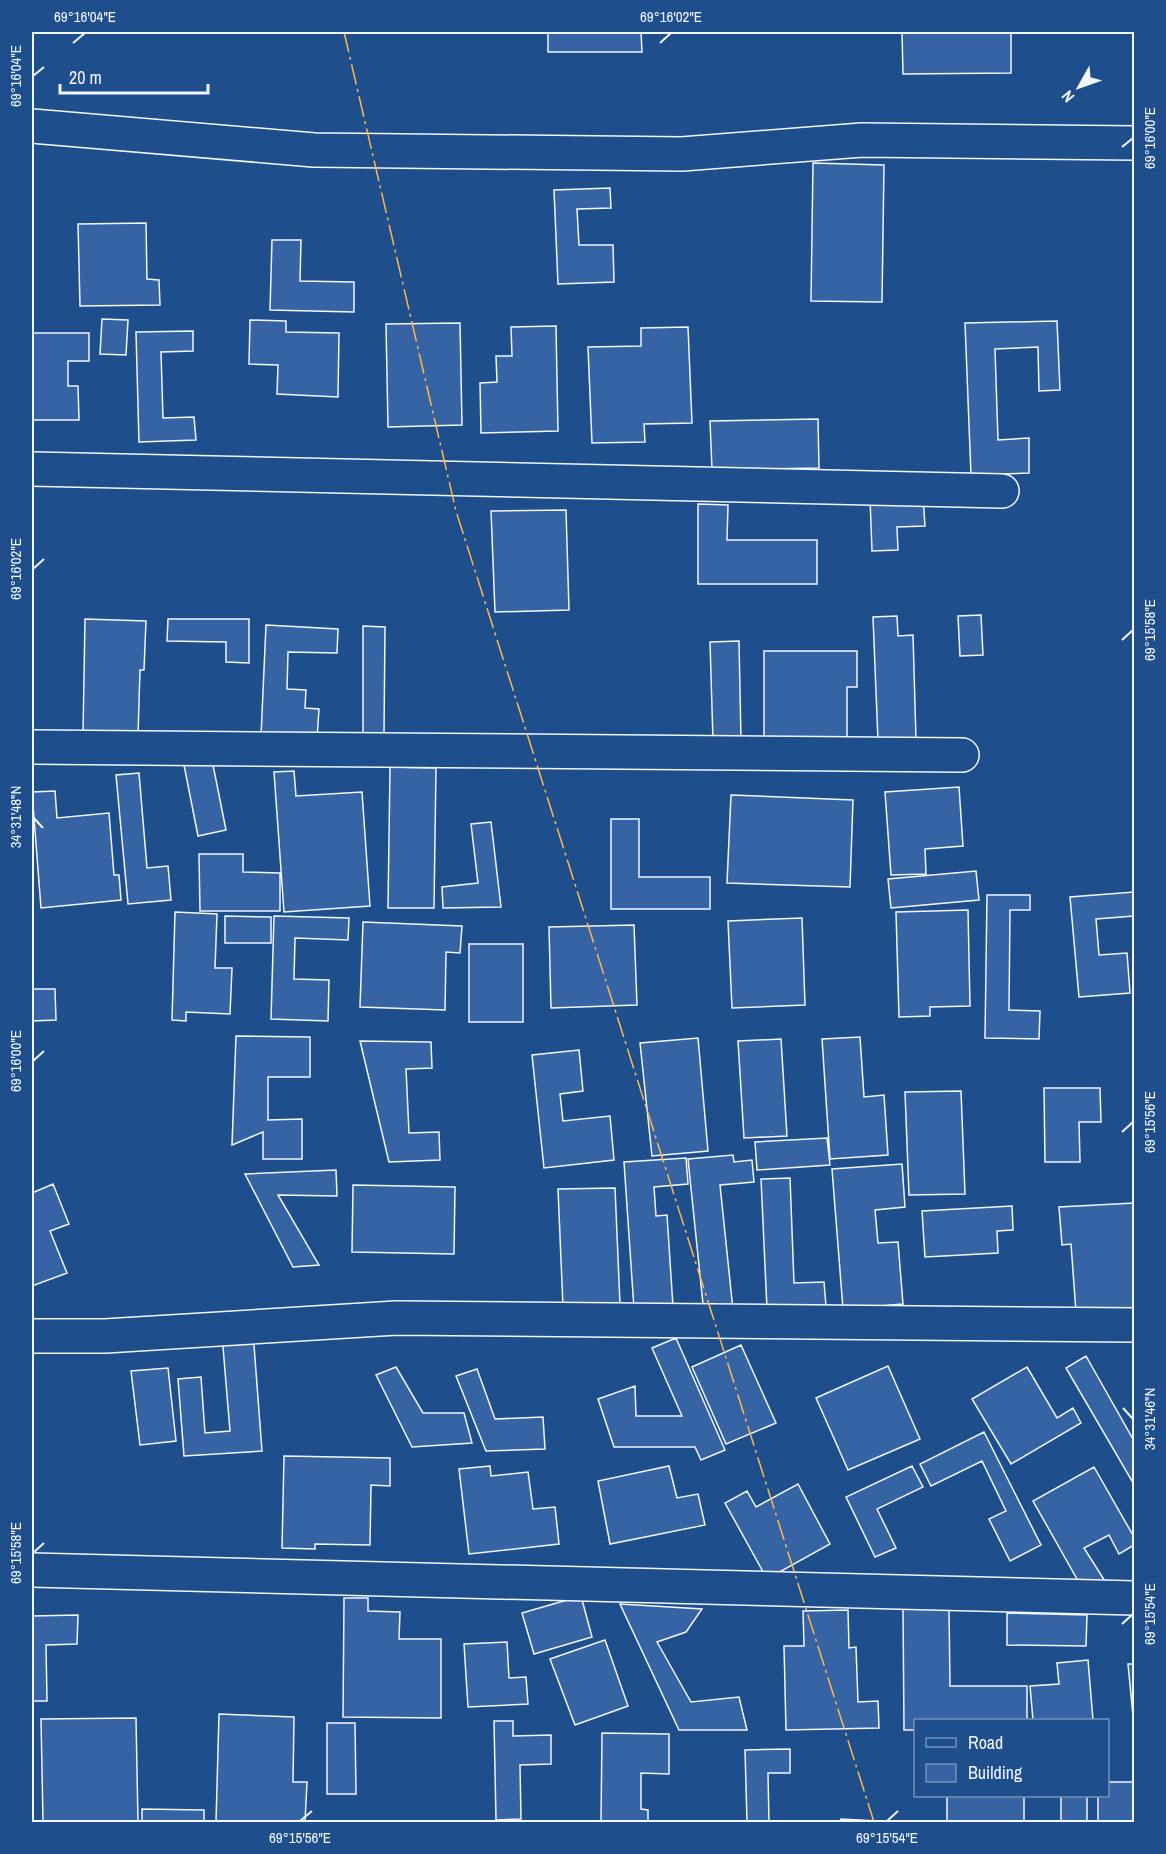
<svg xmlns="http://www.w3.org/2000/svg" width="1166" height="1854" font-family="'Archivo Narrow',sans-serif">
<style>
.building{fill:#3563a3;stroke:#f2f6ff;stroke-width:1.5}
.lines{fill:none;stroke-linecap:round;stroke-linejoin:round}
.street-casing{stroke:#f2f6ff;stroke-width:36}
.street{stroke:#1f4e8c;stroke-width:33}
.power{stroke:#ffb74d;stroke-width:1.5;stroke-dasharray:21 4.5 3 4.5;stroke-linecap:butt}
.ticks{fill:none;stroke:#f2f6ff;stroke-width:2}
.neatline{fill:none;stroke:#f2f6ff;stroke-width:2}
.ticks-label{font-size:15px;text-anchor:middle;fill:#f2f6ff}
</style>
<rect width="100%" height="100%" fill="#1f4e8c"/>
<path class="building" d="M548,32H641L642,52H548Z
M902,32H1011V73L903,74Z
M813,163L884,165L882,302L811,301Z
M610,188L611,208L577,209L579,245H613L614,282L558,284L554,190Z
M146,223L147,279L159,280L160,305L80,306L78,224Z
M272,240H301L300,281L354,282V312L270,310Z
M102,319L128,320L126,355L100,354Z
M250,320L286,321V332L339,333L338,397L277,394L278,365L249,364Z
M1057,321L1060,390L1039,391L1038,347L995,349L998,440L1029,438V473L971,475L965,323Z
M460,323L462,425L388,427L386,324Z
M556,326L558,431L481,433L480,383L497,382L496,356H512L511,327Z
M688,327L692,423L644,424L645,442L592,443L588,347L641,346V328Z
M193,331V351L161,352L163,418L194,417L196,440L139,442L136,332Z
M32,333H89V361H68V386H78L79,420H32Z
M818,419L819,468L712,470L710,421Z
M923,497L925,526L897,527L898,550L872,551L870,499Z
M698,504L728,505L727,540H817V584H698Z
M566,510L569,610L495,612L491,511Z
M981,615L983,655L960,656L958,616Z
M897,616L898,636L913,635L916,739L878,741L873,617Z
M85,619L146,621L144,670H140L138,736L83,734Z
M168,619H249V663L226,662V642L167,641Z
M266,625L338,629L337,653L288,652L287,689L306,690L305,708L319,709L317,739L261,736Z
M363,626L385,627L384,735H363Z
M739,641L741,740L713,741L710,642Z
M764,651H857V687H847V744H764Z
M212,760L226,830L198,836L184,765Z
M390,767L436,768L434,908H388Z
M294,771L296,796L362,792L370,906L284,912L274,772Z
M139,773L147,868L168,866L171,900L128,904L116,775Z
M959,787L963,846L925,849L926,874L891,875L885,792Z
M55,791L57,818L109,813L114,875H119L121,900L41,908L32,792Z
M731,795L853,800L850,887L727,883Z
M611,819H639V877H710V909H611Z
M491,822L501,907L443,908L442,887L478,883L471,824Z
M199,854H243V872L280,873V911H200Z
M976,871L979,900L891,908L888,879Z
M1134,892V916L1096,919L1099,955L1127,953L1130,993L1079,997L1070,897Z
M987,895H1030V910H1010L1009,1010L1040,1011L1039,1039L985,1038Z
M968,910L970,1006L930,1007V1016L899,1017L896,912Z
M175,912L217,914L215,968H232L230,1014L186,1012V1021L172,1020Z
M225,916L271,917V943H225Z
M274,916L349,918L348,940L295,938L294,979L329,980L328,1021L271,1019Z
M802,918L805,1005L732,1008L728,921Z
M363,922L462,926L460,953L446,952L445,1010L360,1007Z
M634,925L637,1005L551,1008L549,927Z
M469,944H523V1022H469Z
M32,989H55L56,1020L32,1021Z
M236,1036L310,1037V1077H268V1120L302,1119V1159H263V1132L232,1145Z
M860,1037L864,1097L884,1095L888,1155L830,1159L822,1039Z
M698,1038L708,1151L652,1156L640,1043Z
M781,1039L787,1136L744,1138L738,1041Z
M360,1041L431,1042L432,1068L406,1069L409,1133L439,1132L440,1160L389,1162Z
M579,1050L583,1091L560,1094L563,1121L610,1116L614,1160L544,1168L532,1055Z
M1044,1088H1100L1101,1122H1079L1080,1162H1045Z
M961,1091L965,1194L909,1195L905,1092Z
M827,1138L830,1165L757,1170L755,1142Z
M733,1155L734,1162L752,1160L754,1182L720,1185L733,1310L704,1314L688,1159Z
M686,1158L688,1184L654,1187L656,1216L667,1215L673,1307L634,1309L624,1162Z
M902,1164L905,1207L875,1210L878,1243L898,1242L903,1304L843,1309L832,1169Z
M336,1170L337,1196L278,1195L319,1265L293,1267L245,1174Z
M790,1178L794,1283L824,1282L826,1306L767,1309L761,1179Z
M53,1184L69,1224L50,1231L67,1273L32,1286V1193Z
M353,1185L455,1187L454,1254L352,1252Z
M615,1188L620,1304L563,1307L558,1189Z
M1134,1203V1308L1076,1312L1071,1244L1062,1245L1059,1207Z
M1012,1206L1013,1230L997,1231L998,1253L925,1257L922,1211Z
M253,1332L262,1451L184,1456L178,1379L201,1377L205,1433L230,1431L222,1335Z
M676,1338L725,1450L701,1460L695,1447H614L598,1399L635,1386L636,1416H682L652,1348Z
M741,1345L776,1423L726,1444L692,1367Z
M1086,1356L1134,1441V1480L1132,1481L1066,1368Z
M888,1366L920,1439L848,1470L816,1398Z
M396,1367L423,1413H464L472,1443L412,1447L376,1375Z
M1027,1367L1057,1418L1073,1408L1081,1423L1011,1464L972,1399Z
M168,1368L176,1441L140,1445L131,1371Z
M477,1369L495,1419L543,1417L545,1449L486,1451L456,1376Z
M984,1432L1041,1545L1010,1561L989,1519L1006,1511L982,1461L931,1486L920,1464Z
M284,1456L390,1458V1486L371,1485L370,1545L315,1544V1549L282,1548Z
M490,1466L491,1476L528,1472L533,1509L555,1507L559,1544L469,1554L459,1469Z
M669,1466L677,1498L698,1494L705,1525L610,1544L598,1481Z
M912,1466L923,1487L877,1509L896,1548L875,1557L846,1497Z
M1094,1467L1134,1537V1545L1119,1554L1109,1535L1084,1548L1110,1589L1086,1595L1033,1501Z
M798,1484L830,1544L767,1579L725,1503L747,1491L756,1507Z
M581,1596L592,1637L534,1654L522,1613Z
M344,1598H368V1611L400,1612L399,1639H441V1718L343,1717Z
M620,1604L702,1609L686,1632L657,1642L691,1702L739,1697L747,1730H679Z
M903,1608H949L950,1686H1027V1720H916V1730H904Z
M848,1610L849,1648L856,1647L858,1702L878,1701L879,1728L786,1730L784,1646H804L803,1611Z
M1007,1613L1087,1615L1086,1646L1007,1645Z
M78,1615L77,1644L46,1645L47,1701H32V1616Z
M605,1640L628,1706L575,1725L550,1659Z
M507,1642L509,1678L526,1677L528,1704L468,1707L464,1644Z
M1088,1660L1093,1720H1033L1030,1686L1059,1684L1057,1663Z
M1128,1664H1134V1726Z
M219,1714L294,1717L293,1782H307L305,1822H216Z
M136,1718L138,1822H43L41,1719Z
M494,1721H513V1736L551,1735V1764L520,1765L521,1819L496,1820Z
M327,1723H355L356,1794H327Z
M602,1733L669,1734V1774L641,1773V1809L648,1810V1822H601Z
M790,1749V1773H768L769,1822H747L745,1750Z
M1108,1782H1134V1822H1098V1796H1108Z
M947,1796H1024V1822H947Z
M1061,1796H1087V1822H1061Z
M142,1809L204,1810V1822H142Z
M841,1819L877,1821V1822H840Z"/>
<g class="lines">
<g class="street-casing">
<path id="street" d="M32,126L314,150L682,154L862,140L1134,143
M32,469L1002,491
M32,747L962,755
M32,1336H105L396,1318L1134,1325
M32,1570L1134,1598"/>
</g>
<use href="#street" class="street"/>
<path class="power" d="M344,32L456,511L874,1822"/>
</g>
<path class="ticks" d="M73,43L85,33M660,43L671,33M33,76L44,67M1122,147L1133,138M33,569L44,559M1122,640L1133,630M33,817L43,828M33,1061L44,1051M1122,1132L1133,1122M1123,1408L1133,1419M33,1553L44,1543M1122,1624L1133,1614M300,1821L312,1811M887,1821L898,1811"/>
<rect width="1166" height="1854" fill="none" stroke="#1f4e8c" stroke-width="66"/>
<rect x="914" y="1719" width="195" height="78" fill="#1f4e8c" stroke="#7391ba" stroke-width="1.5"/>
<rect x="926" y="1738" width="30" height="9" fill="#1f4e8c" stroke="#7391ba" stroke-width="1.5"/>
<text x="968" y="1749" font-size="18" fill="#f2f6ff">Road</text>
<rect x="926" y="1764" width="30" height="18" fill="#3563a3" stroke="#7391ba" stroke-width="1.5"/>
<text x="968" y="1779" font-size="18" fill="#f2f6ff">Building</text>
<g transform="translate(1079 87) rotate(230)" stroke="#1f4e8c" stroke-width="4.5" paint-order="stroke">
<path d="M0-4.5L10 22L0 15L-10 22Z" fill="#f2f6ff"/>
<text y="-9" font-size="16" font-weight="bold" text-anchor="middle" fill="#f2f6ff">N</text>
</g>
<path d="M60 84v9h148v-9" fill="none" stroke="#f2f6ff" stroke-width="3"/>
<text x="69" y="84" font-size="18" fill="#f2f6ff" stroke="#1f4e8c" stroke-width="4.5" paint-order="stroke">20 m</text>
<rect x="33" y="33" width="1100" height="1788" class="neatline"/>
<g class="ticks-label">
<text x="85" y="22">69°16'04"E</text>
<text x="671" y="22">69°16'02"E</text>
<text transform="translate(16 76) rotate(-90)" y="5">69°16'04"E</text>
<text transform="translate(1150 138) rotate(-90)" y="5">69°16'00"E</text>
<text transform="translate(16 569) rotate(-90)" y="5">69°16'02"E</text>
<text transform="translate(1150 630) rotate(-90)" y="5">69°15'58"E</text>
<text transform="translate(16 817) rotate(-90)" y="5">34°31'48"N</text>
<text transform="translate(16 1061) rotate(-90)" y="5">69°16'00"E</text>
<text transform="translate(1150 1122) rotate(-90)" y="5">69°15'56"E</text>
<text transform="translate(1150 1419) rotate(-90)" y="5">34°31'46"N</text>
<text transform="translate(16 1553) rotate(-90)" y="5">69°15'58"E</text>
<text transform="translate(1150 1614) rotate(-90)" y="5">69°15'54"E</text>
<text x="300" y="1843">69°15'56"E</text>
<text x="887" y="1843">69°15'54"E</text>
</g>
</svg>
